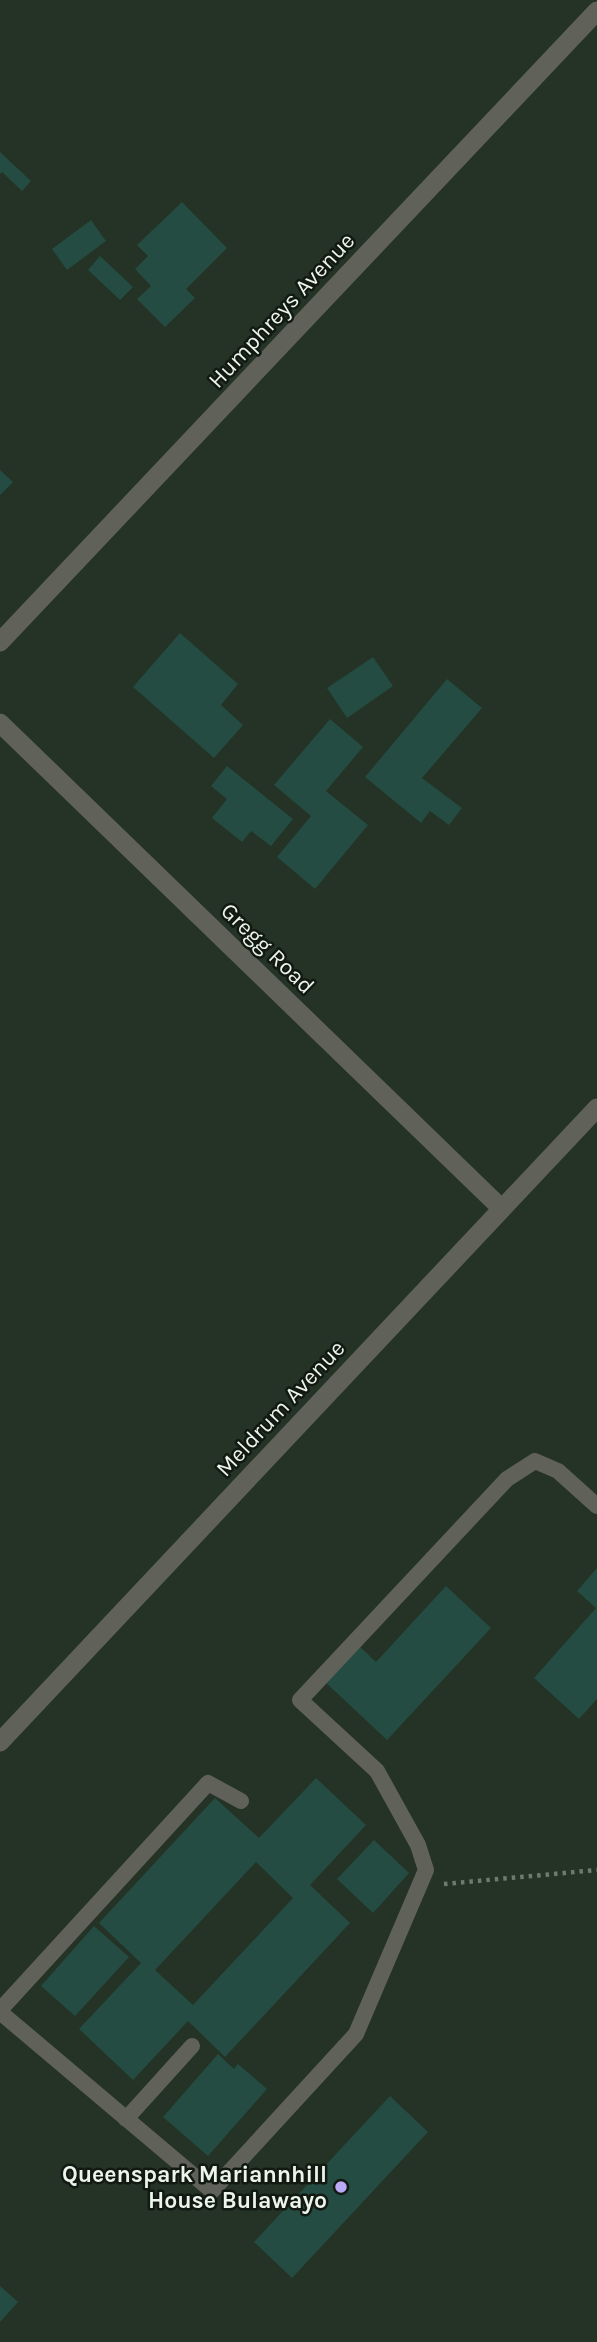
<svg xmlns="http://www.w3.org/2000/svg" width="597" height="2342" font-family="Karla,sans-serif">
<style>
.building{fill:#244c42;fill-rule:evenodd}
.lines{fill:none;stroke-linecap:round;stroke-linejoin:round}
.path{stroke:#6d7a6d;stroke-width:4.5;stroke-dasharray:3.5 5;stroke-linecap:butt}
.service{stroke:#606259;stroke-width:16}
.minor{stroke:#606259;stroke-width:19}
.poi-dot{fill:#baaaf7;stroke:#121912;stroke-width:2.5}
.labels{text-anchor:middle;stroke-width:5;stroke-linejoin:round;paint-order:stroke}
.street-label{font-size:23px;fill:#ebf5eb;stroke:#121912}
.poi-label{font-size:23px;font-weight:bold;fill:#ebf5eb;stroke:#121912;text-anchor:end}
</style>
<rect width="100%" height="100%" fill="#243325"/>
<path class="building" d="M0,152L31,181L22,191L2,172L0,174Z
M182,202L227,248L186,289L195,298L165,327L137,299L151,286L135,269L148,256L137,245Z
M91,220L106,241L67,270L52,249Z
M100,256L133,287L120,300L88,270Z
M0,470L13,482L0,495Z
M180,633L238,684L221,705L243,725L214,758L133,687Z
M373,657L393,686L347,718L327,688Z
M447,679L482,708L422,778L462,808L449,825L430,811L421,823L365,777Z
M330,719L363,747L326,791L368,825L315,889L277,857L311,816L274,785Z
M227,766L293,819L271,846L251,831L242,842L212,818L227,799L211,786Z
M597,1568V1699L579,1719L534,1678L596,1608L577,1591Z
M446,1586L491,1628L387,1740L323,1680L357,1644L376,1662Z
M316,1778L366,1825L310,1885L350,1923L225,2057L188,2021L133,2080L79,2029L141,1963L99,1923L215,1798L259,1838ZM256,1862L293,1898L193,2005L155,1970Z
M374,1840L409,1873L373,1913L337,1879Z
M94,1926L129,1957L75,2016L41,1986Z
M218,2054L234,2069L238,2064L267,2089L208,2156L163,2117Z
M390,2096L428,2132L292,2278L254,2242Z
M0,2286L18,2302L0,2322Z"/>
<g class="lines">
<path class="path" d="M444,1884L597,1870"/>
<path class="service" d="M0,2010L208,1783L241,1801
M0,2012L212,2191L356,2034L426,1870L418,1845L377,1771L300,1700L507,1479L535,1461L558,1471L597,1506
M126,2119L192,2046"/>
<path class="minor" d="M0,642L597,11
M0,723L501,1208
M0,1742L597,1108"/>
</g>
<circle class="poi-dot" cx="341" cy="2187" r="7"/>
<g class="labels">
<g class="street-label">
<text transform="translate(281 310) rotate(-47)" y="8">Humphreys Avenue</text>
<text transform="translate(268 948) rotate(44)" y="8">Gregg Road</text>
<text transform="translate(280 1408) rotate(-47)" y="8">Meldrum Avenue</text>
</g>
<g class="poi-label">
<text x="327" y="2182">Queenspark Mariannhill<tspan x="327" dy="26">House Bulawayo</tspan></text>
</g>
</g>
</svg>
